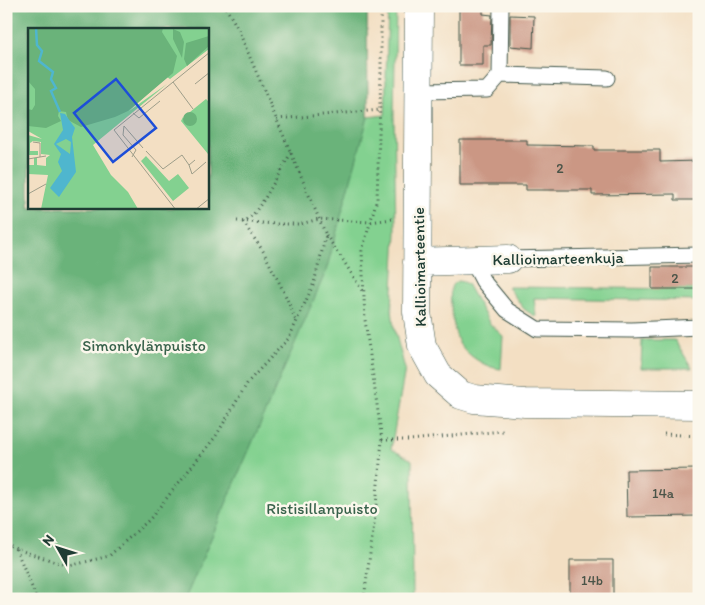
<svg xmlns="http://www.w3.org/2000/svg" width="705" height="605" font-family="Itim,sans-serif">
<style>
.green{fill:#83d190;stroke:#518762;fill-rule:evenodd}
.forest{fill:#6ab37a;stroke:#447857;fill-rule:evenodd}
.building{fill:#cb9784}
.lines{fill:none;stroke-linecap:round;stroke-linejoin:round}
.lane-casing{stroke:#3f5549;stroke-width:17}
.street-casing{stroke:#3f5549;stroke-width:29}
.path{stroke:#3f5549;stroke-width:3;stroke-dasharray:1 4;stroke-linecap:butt}
.lane{stroke:#fff;stroke-width:15}
.street{stroke:#fff;stroke-width:28}
.labels{text-anchor:middle;stroke-width:5;stroke-linejoin:round;paint-order:stroke}
.number-label{font-size:14px;fill:#4a5448}
.street-label{font-size:16px;fill:#1f3d34;stroke:#fbf7ec}
.park-label{font-size:16px;fill:#38624b;stroke:#fbf7ec}
.inset-river{fill:none;stroke:#4fb6ce;stroke-width:2.5}
.inset-road{fill:none;stroke:#9e9e8a;stroke-width:1}
.view{fill:#1d4ed8;fill-opacity:0.15;stroke:#1d4ed8;stroke-width:2.5}
.inset-edge{fill:none;stroke:#1f3d34;stroke-width:2.5}
</style>
<rect width="100%" height="100%" fill="#fbf7ec"/>
<filter id="ink" filterUnits="userSpaceOnUse"><feTurbulence type="fractalNoise" baseFrequency=".02" numOctaves="2"/><feDisplacementMap in="SourceGraphic" scale="10" xChannelSelector="R" yChannelSelector="G"/><feConvolveMatrix kernelMatrix="1 2 1 2 8 2 1 2 1" color-interpolation-filters="sRGB"/></filter>
<filter id="wash" filterUnits="userSpaceOnUse"><feTurbulence type="fractalNoise" baseFrequency=".0096" numOctaves="4" result="noise"/><feDisplacementMap in="SourceGraphic" scale="20" xChannelSelector="R" yChannelSelector="G"/><feGaussianBlur stdDeviation="1.12" result="paint"/><feColorMatrix in="noise" values="0 0 0 0 0 0 0 0 0 0 0 0 0 0 0 0 0 1.4 0 .05"/><feComposite in="paint" operator="in"/></filter>
<g filter="url(#wash)">
<rect width="100%" height="100%" fill="#f3dfc3"/>
<path class="green" d="M6,6H367L368,117L385,115L388,6H396L394,114L396,232L392,309L394,327L405,369L391,449L412,460L413,599H6ZM29,29H208V208H29Z
M458,281L463,282L467,284L490,324L503,336L501,369C486,368 468,356 459,343C454,334 449,300 451,289C451,285 454,283 458,281Z
M508,287L699,289V301L534,298L536,317L524,309Z
M642,340H675L692,368H641Z"/>
<path class="forest" d="M6,6H367L368,117L326,271L185,599H6ZM29,29H208V208H29Z"/>
<g id="blocks">
<path class="building" d="M459,6H483V14L492,15L491,45H483V65H459Z
M510,15L534,16L533,48L510,46Z
M460,140H527V145L594,146V150H660V162L699,161V200H675V194L592,195V190H526V185H460Z
M652,267H699V289H652Z
M699,469V516L627,517L626,470Z
M570,560H613V599H570Z"/>
</g>
</g>
<g filter="url(#ink)">
<use href="#blocks" fill-opacity="0" stroke="#3f5549" stroke-width="1"/>
<g class="lines">
<g class="lane-casing">
<path id="lane" d="M500,75L607,78
M418,91L487,90L500,75L501,6
M508,259L699,255
M472,260L483,281L507,310L537,329L632,330L699,327"/>
</g>
<g class="street-casing">
<path id="street" d="M419,6L417,312L422,346L438,375L461,395L474,399L525,403L699,405
M417,262L508,259"/>
</g>
<path class="path" d="M277,119L380,110
M291,153L265,198L253,215L243,222L263,251L284,292L296,321
M237,221L275,224H301L319,219L370,222L392,219
M326,235L343,260L363,292
M664,434L699,436
M382,440H410L503,431
M6,543L16,549L69,566L109,556L150,519L216,436L248,382L289,338L314,283L326,235L237,27L225,6
M16,549L37,599
M364,599L375,516L382,440L365,320L362,251L377,199L381,69V6"/>
<use href="#lane" class="lane"/>
<use href="#street" class="street"/>
</g>
</g>
<g class="labels">
<g class="number-label">
<text x="560" y="173">2</text>
<text x="675" y="283">2</text>
<text x="663" y="498">14a</text>
<text x="592" y="585">14b</text>
</g>
<g class="street-label">
<text transform="translate(558 258) rotate(-1)" y="6">Kallioimarteenkuja</text>
<text transform="translate(419 267) rotate(-91)" y="6">Kallioimarteentie</text>
</g>
<g class="park-label">
<text x="144" y="351">Simonkylänpuisto</text>
<text x="322" y="514">Ristisillanpuisto</text>
</g>
</g>
<g transform="translate(28 28)">
<rect width="181" height="181" fill="#f3dfc3"/>
<path d="M0,0H181V21L142,51L139,49L101,83L139,56L65,117L83,147L100,164L110,181H13L20,147L0,146V137H6V130H9V137L18,138V130L22,127L13,126V114L5,113L2,115V123H10V127H0V107L14,111L0,103ZM178,71L181,74L180,126L153,93L155,89L158,96L162,84ZM118,128L141,153L150,146L161,160L145,173L113,133Z" fill="#83d190"/>
<path d="M0,0H135L134,4L149,28L145,45L100,83L87,89L53,99L40,92L38,84L31,83L30,88L33,93L18,100L0,98V81L4,82L7,77V61L0,53ZM145,1L152,4L156,14L154,30L145,11ZM181,8V18L159,38L156,31L158,15ZM155 91a7 7 0 1 1 14 0a7 7 0 1 1-14 0Z" fill="#6ab37a"/>
<path d="M32,85L37,86L47,100L44,109L48,144L31,169L22,160L34,143L30,134L33,126L26,116L35,102ZM38,111L43,114L42,126L28,116Z" fill="#4fb6ce" fill-rule="evenodd"/>
<path class="inset-river" d="M8,0L9,17L14,23L11,33L25,44L23,51L28,60L23,63L32,84"/>
<path class="inset-road" d="M145,54L165,81M167,56L182,44M105,85L111,90L132,73M96,98L95,107L108,122L104,129M96,98L115,120M5,114L12,115V129M118,123L135,141L154,127L161,137L167,132M0,131L18,128M161,137L164,146L178,134M0,166L18,156M148,182L86,102L182,24M167,182L182,170"/>
<path class="view" d="M88,51L128,100L85,134L46,85Z"/>
<rect width="181" height="181" class="inset-edge"/>
</g>
<rect width="705" height="605" fill="none" stroke="#fbf7ec" stroke-width="25"/>
<g transform="translate(58 548) rotate(309)" stroke="#fbf7ec" stroke-width="4" paint-order="stroke">
<path d="M0-4L9 19L0 12L-9 19Z" fill="#1f3d34"/>
<text y="-8" font-size="14" font-weight="bold" text-anchor="middle" fill="#1f3d34">N</text>
</g>
</svg>
